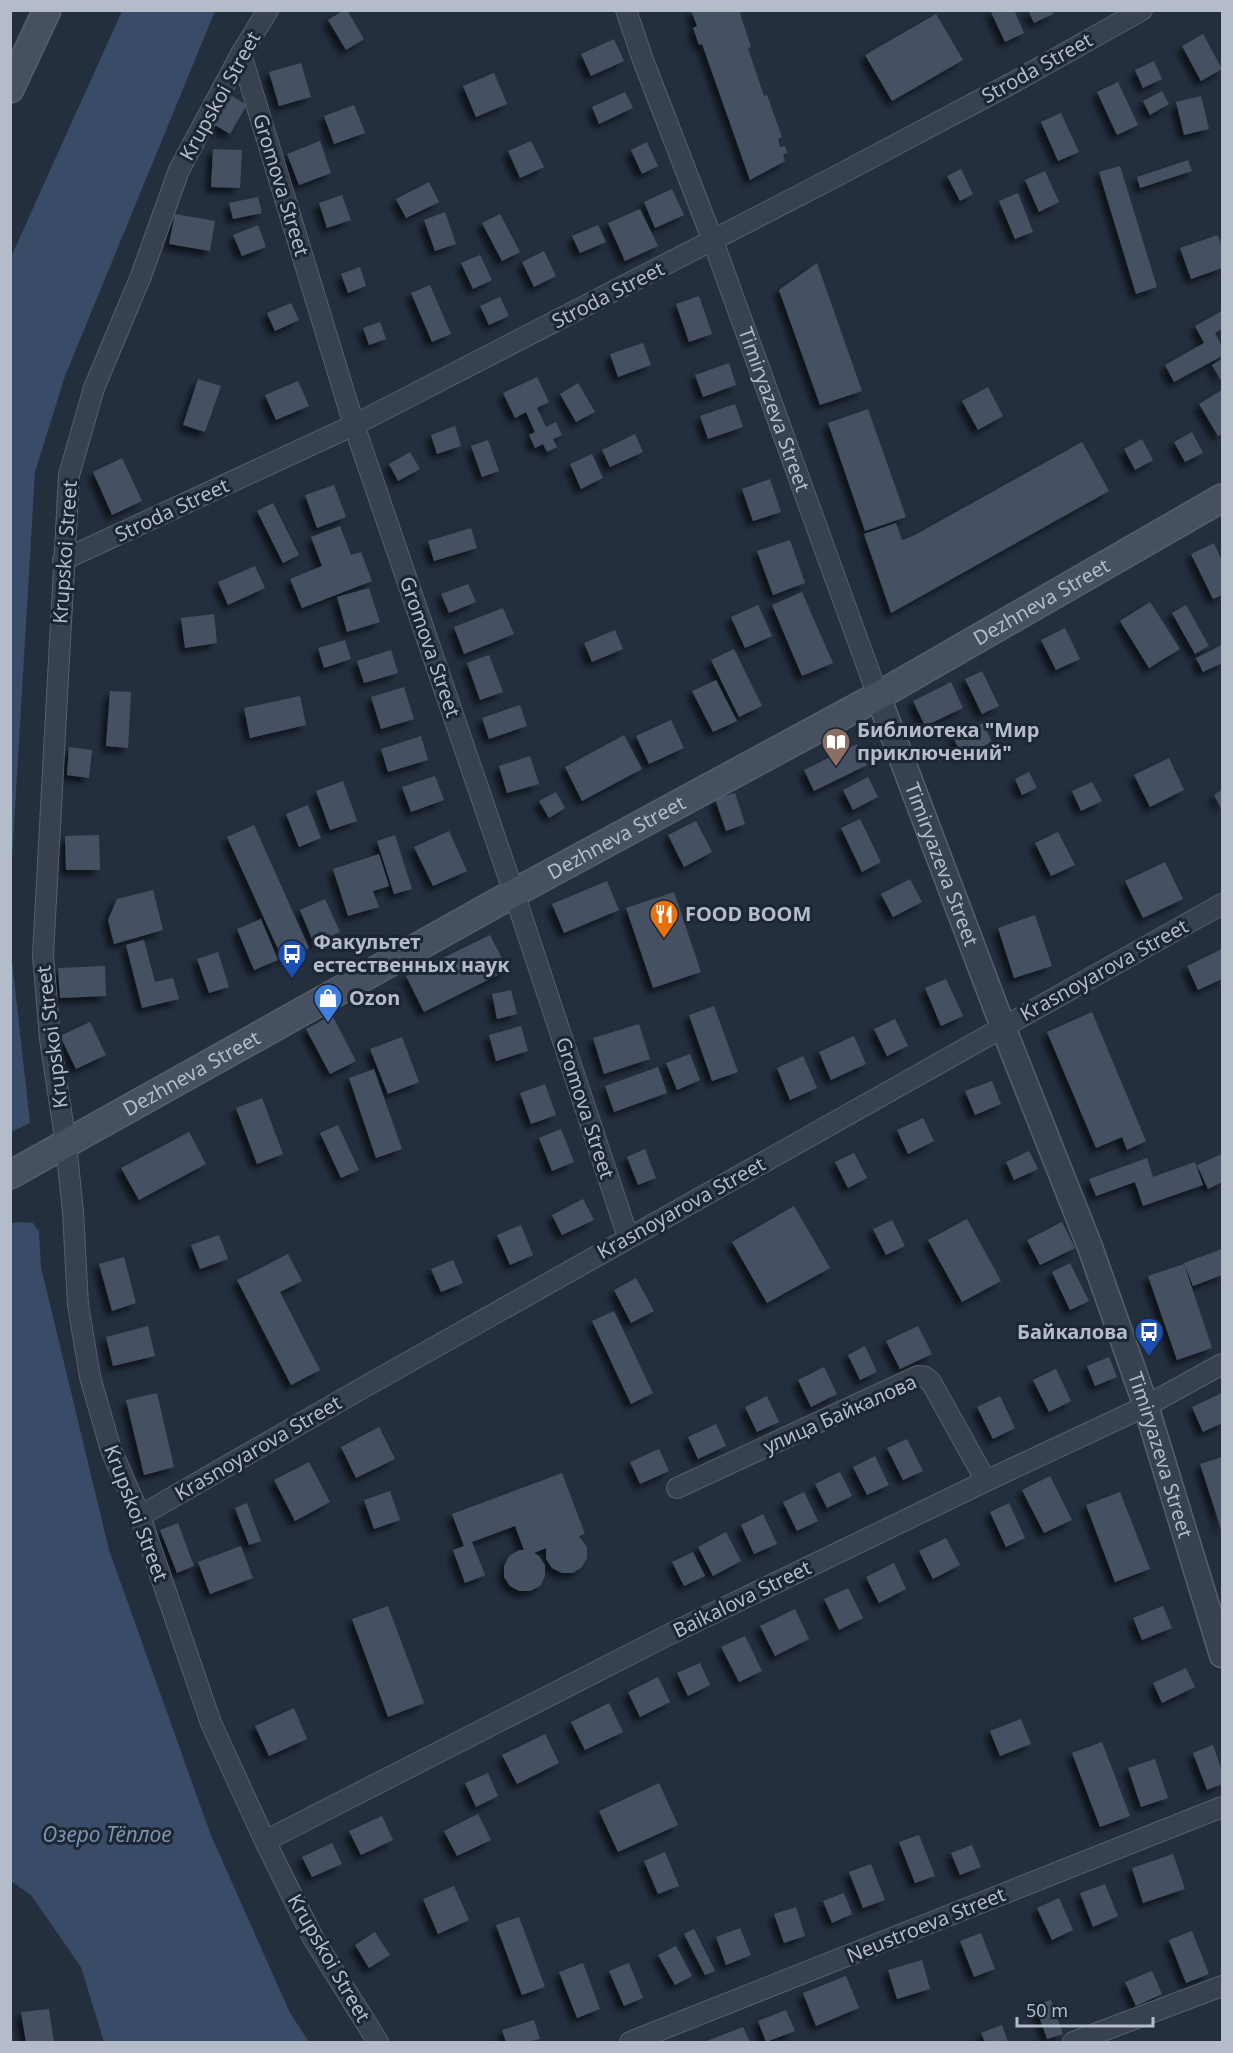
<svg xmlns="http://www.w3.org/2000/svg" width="1233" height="2053" font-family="'Noto Sans',sans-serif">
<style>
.water{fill:#394c67}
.building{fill:#455162;filter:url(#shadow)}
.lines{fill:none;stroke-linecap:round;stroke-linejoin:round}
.minor-casing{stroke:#565f6c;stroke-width:22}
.tertiary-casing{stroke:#565f6c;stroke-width:27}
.secondary-casing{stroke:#565f6c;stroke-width:30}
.minor{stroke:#38414e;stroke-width:20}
.tertiary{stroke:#38414e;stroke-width:24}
.secondary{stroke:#465061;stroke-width:27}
.labels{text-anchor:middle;stroke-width:6;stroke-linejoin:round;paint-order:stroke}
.street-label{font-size:20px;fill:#b4bcc9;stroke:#1d2633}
.poi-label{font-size:20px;font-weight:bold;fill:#b4bcc9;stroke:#1d2633;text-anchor:start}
.water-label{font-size:21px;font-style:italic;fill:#7c92b1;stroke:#1d2633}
</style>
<defs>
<filter id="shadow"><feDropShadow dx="-5.5" dy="5.5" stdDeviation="3" flood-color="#0009"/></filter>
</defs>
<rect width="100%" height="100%" fill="#242f3e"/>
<path class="water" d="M122,11H215L65,376L35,472L11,876V257Z
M10,943L30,1123L11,1132H10Z
M17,1222L33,1223L39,1232L41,1267L109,1550L210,1833L290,2013L309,2042H104L81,1967L31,1895L11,1881L10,1224Z"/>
<path class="building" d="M344,10H347L364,39L346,50L328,20Z
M691,10H739L751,47L748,48L764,96L767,95L782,137L778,139L780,147L785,146L787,153L783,154L785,161L750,180L702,44L699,45L693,28L697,26Z
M990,10H1014L1024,33L1005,42Z
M1028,10H1052L1053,14L1034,23Z
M936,14L963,60L892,101L865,55Z
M1203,34L1222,69L1201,81L1182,46Z
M614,39L624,61L591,76L581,54Z
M1154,61L1162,79L1143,88L1135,70Z
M301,63L311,97L279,106L269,72Z
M494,73L507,104L476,117L463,86Z
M1118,82L1138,125L1117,135L1097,92Z
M1162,91L1169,104L1150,115L1143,101Z
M625,92L633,108L599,124L592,107Z
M232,96L247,105L230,134L215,125Z
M1201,96L1209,129L1184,135L1176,102Z
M354,105L365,133L334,144L324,116Z
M1061,113L1079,152L1058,161L1041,122Z
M320,141L331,173L299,185L287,154Z
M531,141L544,167L520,178L508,151Z
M647,142L658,166L642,174L631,150Z
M213,149L242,150L240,188L211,187Z
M1188,160L1192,171L1140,188L1137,177Z
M1120,166L1157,287L1136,294L1099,172Z
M961,169L973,194L960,201L947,176Z
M1045,171L1059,202L1039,212L1025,180Z
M429,182L439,202L406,218L396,199Z
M672,189L684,215L655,228L644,202Z
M1018,193L1033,232L1015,239L999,201Z
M342,195L351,220L327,228L319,203Z
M258,197L262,213L233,219L229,203Z
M640,209L658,246L625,261L608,223Z
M445,212L456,244L435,251L424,220Z
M175,214L215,221L210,251L169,244Z
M500,214L520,252L502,261L482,223Z
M258,225L266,247L242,256L233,235Z
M598,225L606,242L580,253L572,236Z
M1218,235L1222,248V268L1191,279L1180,248Z
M544,251L556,276L534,287L522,262Z
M480,255L492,280L473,289L461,263Z
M817,263L862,391L820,405L779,290Z
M360,267L366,286L348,293L341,274Z
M430,285L451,334L432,342L411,293Z
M699,296L712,334L689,342L676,304Z
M500,297L509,316L489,325L480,306Z
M291,303L299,320L275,331L267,313Z
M1222,311V329L1215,333L1222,347V356L1174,382L1165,365L1204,343L1195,326Z
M380,322L386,339L369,345L363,328Z
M643,343L651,365L618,377L610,354Z
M1222,359V382L1212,365Z
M729,363L736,385L703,397L695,375Z
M537,377L549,402L537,408L546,427L556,422L562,435L553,439L557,447L547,452L543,444L535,448L529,435L535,432L526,412L515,418L503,393Z
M198,379L221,386L205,432L183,425Z
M298,381L309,406L276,420L265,395Z
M578,383L595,412L576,422L560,394Z
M988,387L1003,416L978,430L962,401Z
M1222,390V434L1218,436L1199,404Z
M735,404L743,427L708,439L700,416Z
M868,409L906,517L865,531L828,423Z
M455,426L461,446L437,454L431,435Z
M1192,432L1203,453L1185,462L1174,442Z
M635,434L643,452L610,467L602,450Z
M1142,439L1153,460L1135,470L1124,449Z
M488,440L499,471L482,477L471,446Z
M1082,442L1109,491L891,613L864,534L896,523L902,540L913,536Z
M410,452L420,469L398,481L389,464Z
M592,454L603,478L581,489L570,464Z
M122,458L142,501L112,515L93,472Z
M770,479L781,512L753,521L742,489Z
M334,485L346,517L317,528L305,495Z
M273,503L299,555L283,563L257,511Z
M340,526L351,555L361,552L372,581L302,608L290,579L322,566L311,537Z
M471,528L477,548L434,561L428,541Z
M790,540L805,583L773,595L757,551Z
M1214,543L1222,561V595L1213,599L1191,554Z
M255,566L265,588L228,605L218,582Z
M468,584L476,602L449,613L441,594Z
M369,588L380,622L347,632L337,597Z
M802,592L833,663L802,676L772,605Z
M1150,602L1180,649L1149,668L1120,621Z
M758,605L772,636L745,648L731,617Z
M1186,605L1209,646L1195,654L1172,613Z
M503,608L514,634L464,654L454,627Z
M214,614L217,643L185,648L181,618Z
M1065,628L1080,659L1056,670L1041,640Z
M615,630L623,649L592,662L584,643Z
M345,640L351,659L324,668L318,648Z
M1222,645V663L1203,672L1196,658Z
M734,649L762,706L739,717L711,660Z
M391,650L398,673L364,683L357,661Z
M489,655L503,692L480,700L467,663Z
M982,671L999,706L982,714L965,679Z
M716,680L737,721L713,732L692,691Z
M951,682L963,708L925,726L913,701Z
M404,687L414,719L381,729L371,697Z
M110,691L131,692L128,748L106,746Z
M300,696L306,725L250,738L244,708Z
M520,705L527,726L489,739L482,718Z
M671,720L684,748L649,764L636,736Z
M983,723L992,742L962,756L953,737Z
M624,735L642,769L582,801L565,767Z
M421,736L428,760L388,772L381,749Z
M857,744L867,765L814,791L804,770Z
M69,747L92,750L89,778L67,775Z
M530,756L539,784L507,793L499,766Z
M1169,758L1184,790L1150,807L1134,775Z
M1029,772L1037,788L1022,795L1015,779Z
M435,776L444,800L411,812L402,787Z
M868,777L878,797L853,810L843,790Z
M343,781L357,821L330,830L316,791Z
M1092,782L1102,801L1081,811L1072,791Z
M1222,790V810L1214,795Z
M556,792L565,808L549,818L539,801Z
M735,793L745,824L726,831L715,799Z
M308,805L321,838L299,847L286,814Z
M860,819L881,862L862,872L841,828Z
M696,821L712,852L684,867L668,835Z
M254,825L309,948L283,960L227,837Z
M449,831L467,871L433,886L414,847Z
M1058,832L1075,865L1051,876L1035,843Z
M99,835L100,870H66L65,836Z
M395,835L412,889L394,894L377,841Z
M379,854L389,886L373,891L379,907L348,916L333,869Z
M1165,862L1183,899L1143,918L1125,881Z
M910,879L922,902L893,917L881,894Z
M607,881L619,910L564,933L552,904Z
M153,890L163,930L114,944L108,920L117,899Z
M674,892L701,972L653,988L626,908Z
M325,899L340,932L314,944L300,910Z
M1035,915L1052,966L1014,978L998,928Z
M261,919L278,960L254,970L237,929Z
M490,935L508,970L424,1012L406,976Z
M144,940L155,982L173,978L179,999L142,1008L126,945Z
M1222,949V979L1198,990L1187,966Z
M218,952L229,987L209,993L197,959Z
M105,966L106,996L60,998L58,968Z
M946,979L963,1016L941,1026L925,988Z
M511,990L517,1014L497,1019L492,994Z
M714,1006L738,1072L712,1081L689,1015Z
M1092,1012L1146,1141L1127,1150L1122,1137L1096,1148L1047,1032Z
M332,1015L356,1061L330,1074L306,1029Z
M895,1019L908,1046L887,1056L874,1029Z
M90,1022L106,1055L76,1069L60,1036Z
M639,1024L650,1059L604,1074L593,1038Z
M521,1026L528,1051L496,1061L489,1035Z
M854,1036L866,1064L831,1080L819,1052Z
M402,1037L419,1082L388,1094L370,1049Z
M690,1054L700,1080L677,1090L666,1063Z
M803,1056L817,1088L790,1100L777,1068Z
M658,1067L667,1093L614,1112L605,1086Z
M374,1069L402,1149L376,1158L349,1078Z
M992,1081L1001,1104L975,1115L965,1091Z
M545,1084L556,1115L531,1124L520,1093Z
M262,1098L283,1154L257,1164L236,1108Z
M923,1118L934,1141L908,1154L897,1130Z
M338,1125L359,1170L341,1178L320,1133Z
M561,1129L574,1162L552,1171L539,1138Z
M189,1132L206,1164L139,1200L121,1168Z
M645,1149L656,1178L638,1185L627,1157Z
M1029,1151L1038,1169L1014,1180L1006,1162Z
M854,1153L867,1178L848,1188L835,1162Z
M1222,1154V1182L1208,1189L1197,1165Z
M1147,1158L1153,1177L1195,1162L1203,1185L1143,1206L1135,1182L1096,1196L1089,1179Z
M583,1199L594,1220L562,1235L552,1215Z
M794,1206L830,1268L767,1303L732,1242Z
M967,1219L1001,1281L962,1302L928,1240Z
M892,1220L905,1246L886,1255L873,1229Z
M1062,1222L1075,1248L1040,1265L1027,1240Z
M521,1225L533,1255L510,1265L497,1235Z
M219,1235L228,1259L200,1269L191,1245Z
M1222,1249V1275L1193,1286L1184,1263Z
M288,1254L302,1281L280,1292L320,1370L291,1385L237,1280Z
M124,1257L136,1303L112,1311L99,1264Z
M453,1260L463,1283L441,1292L431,1269Z
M1070,1263L1089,1301L1070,1310L1052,1272Z
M1184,1264L1212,1348L1177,1360L1148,1276Z
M636,1278L654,1311L631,1323L614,1290Z
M614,1311L653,1393L631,1404L592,1321Z
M148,1326L155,1356L113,1366L106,1337Z
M918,1326L932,1354L900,1369L886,1341Z
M865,1346L877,1372L860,1380L848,1355Z
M1109,1357L1117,1377L1095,1386L1087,1366Z
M824,1367L837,1394L811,1407L798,1380Z
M1056,1369L1071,1401L1049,1412L1033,1380Z
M157,1393L174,1467L144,1475L126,1400Z
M1222,1393V1423L1203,1432L1192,1407Z
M767,1396L779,1422L757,1432L745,1407Z
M1000,1396L1015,1428L993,1439L977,1407Z
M716,1424L726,1446L698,1459L688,1437Z
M379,1427L395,1459L356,1478L341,1447Z
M907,1439L923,1471L903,1480L887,1448Z
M659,1449L669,1471L640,1484L630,1462Z
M875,1456L889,1485L867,1495L853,1467Z
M1222,1457V1532L1200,1464Z
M309,1462L330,1502L295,1521L274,1480Z
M840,1472L852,1496L827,1508L815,1484Z
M562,1473L585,1534L579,1536L587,1547V1558L582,1567L573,1573H562L552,1568L546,1559V1548L534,1553L539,1556L545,1565V1576L540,1586L530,1591H519L510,1586L504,1577V1566L509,1556L519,1550H524L515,1526L472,1542L485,1575L465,1583L453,1550L464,1546L452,1514Z
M1050,1476L1072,1520L1044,1533L1022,1490Z
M390,1491L400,1520L374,1529L364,1500Z
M804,1492L818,1521L797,1531L783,1502Z
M1120,1492L1150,1569L1115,1582L1086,1505Z
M247,1503L261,1541L249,1545L235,1508Z
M1009,1503L1025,1538L1006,1547L990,1512Z
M763,1514L777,1544L754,1554L741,1525Z
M178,1523L194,1566L177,1573L160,1530Z
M726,1532L741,1561L713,1576L698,1547Z
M946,1538L960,1565L933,1579L919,1551Z
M241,1546L253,1578L210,1594L198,1562Z
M693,1552L705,1576L684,1586L672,1562Z
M894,1563L906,1589L879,1603L866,1577Z
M848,1588L863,1618L839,1630L824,1599Z
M388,1606L424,1703L388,1717L352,1619Z
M1163,1606L1172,1628L1142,1640L1133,1618Z
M795,1609L809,1639L775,1656L760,1626Z
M745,1636L762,1671L739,1682L721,1647Z
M700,1663L710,1685L688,1696L677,1673Z
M1186,1668L1195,1687L1162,1703L1153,1683Z
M658,1677L670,1702L640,1717L628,1692Z
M609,1703L623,1732L585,1750L571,1722Z
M294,1708L307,1739L269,1756L255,1726Z
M1021,1719L1031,1744L1000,1756L990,1731Z
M545,1734L559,1763L517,1784L502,1755Z
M1102,1742L1130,1816L1100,1827L1072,1753Z
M1213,1745L1222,1771V1784L1207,1790L1193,1753Z
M1155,1759L1168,1798L1141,1807L1128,1768Z
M488,1773L498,1796L476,1807L465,1783Z
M659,1783L678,1825L618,1852L599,1811Z
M478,1814L491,1840L457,1856L444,1831Z
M382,1816L393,1840L361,1855L349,1831Z
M919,1835L935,1876L915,1883L899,1842Z
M332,1843L342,1864L312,1877L302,1857Z
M972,1845L981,1867L960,1875L951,1853Z
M665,1852L679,1886L658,1894L644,1861Z
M1173,1854L1185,1889L1143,1903L1132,1868Z
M871,1864L885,1900L863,1908L849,1872Z
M1105,1884L1118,1916L1093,1927L1080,1893Z
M454,1886L469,1920L438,1934L423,1899Z
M844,1893L852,1914L832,1923L823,1901Z
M1059,1898L1073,1930L1052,1940L1037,1908Z
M796,1907L805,1936L784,1943L774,1914Z
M519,1917L545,1987L522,1995L496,1925Z
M740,1928L751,1955L726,1965L716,1937Z
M694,1929L715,1971L705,1975L684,1934Z
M1192,1931L1209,1974L1186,1983L1169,1940Z
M375,1932L390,1955L369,1968L355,1945Z
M981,1933L995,1969L974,1977L960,1941Z
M676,1946L692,1976L675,1985L658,1955Z
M922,1960L930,1989L897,1999L888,1970Z
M583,1963L600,2009L577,2018L559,1972Z
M629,1963L643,1998L624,2006L609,1971Z
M1152,1971L1162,1994L1136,2006L1125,1982Z
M846,1976L859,2008L816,2026L803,1993Z
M1051,2000L1063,2034L1047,2039L1035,2005Z
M49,2009L54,2042H26L21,2012Z
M786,2010L795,2031L766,2042L758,2021Z
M534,2020L540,2039L527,2042H506L502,2030Z
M1002,2025L1008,2042H985L981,2033Z
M743,2027L750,2042H704Z"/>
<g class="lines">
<g class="minor-casing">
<g id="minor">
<path d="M268,10L241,54L179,170L141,276L94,388L69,475L43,955L50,1039L66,1144L73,1212L78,1305L90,1377L111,1450L140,1516L211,1723L265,1841L313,1938L378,2042"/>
<path id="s1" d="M626,10L643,60L713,241L878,696"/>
<path d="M241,54L354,425L514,893L628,1237"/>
<path d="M63,560L354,425L831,179L1016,81L1142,10"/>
<path d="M677,1488L918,1376L925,1377L931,1382L986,1481"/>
<path d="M140,1516L366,1386L1222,904"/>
<path d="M265,1841L666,1636L986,1481L1146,1406L1222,1364"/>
<path d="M630,2042L1222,1807"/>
<path d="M1073,2042L1222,1986"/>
</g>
</g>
<g class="tertiary-casing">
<g id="tertiary">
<path id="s2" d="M878,696L1003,1027L1090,1247L1146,1406L1222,1655"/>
</g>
</g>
<g class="secondary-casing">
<g id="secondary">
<path d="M10,89L47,10"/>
<path id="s3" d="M10,1175L514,893L878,696L1222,498"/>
</g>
</g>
<use href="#minor" class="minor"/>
<use href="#tertiary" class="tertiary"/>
<use href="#secondary" class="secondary"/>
</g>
<defs>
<g id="library-pin" transform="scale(1.5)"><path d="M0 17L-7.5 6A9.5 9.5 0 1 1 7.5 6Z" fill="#8d6e63" stroke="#1d2633"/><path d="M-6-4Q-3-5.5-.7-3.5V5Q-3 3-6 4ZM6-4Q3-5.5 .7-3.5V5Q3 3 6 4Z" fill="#fff"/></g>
<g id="restaurant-pin" transform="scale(1.5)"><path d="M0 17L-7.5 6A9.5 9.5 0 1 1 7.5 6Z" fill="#e8710a" stroke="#1d2633"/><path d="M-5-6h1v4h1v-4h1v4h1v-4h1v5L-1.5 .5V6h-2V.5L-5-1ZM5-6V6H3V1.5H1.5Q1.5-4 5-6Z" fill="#fff"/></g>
<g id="bus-pin" transform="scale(1.5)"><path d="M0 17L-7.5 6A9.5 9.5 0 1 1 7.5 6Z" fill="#1a4fb4" stroke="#1d2633"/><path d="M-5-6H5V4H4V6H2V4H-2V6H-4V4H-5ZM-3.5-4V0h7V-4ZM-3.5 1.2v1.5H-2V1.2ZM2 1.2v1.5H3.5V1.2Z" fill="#fff"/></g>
<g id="shop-pin" transform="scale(1.5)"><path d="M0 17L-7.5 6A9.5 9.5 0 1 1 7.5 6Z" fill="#3f7fe0" stroke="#1d2633"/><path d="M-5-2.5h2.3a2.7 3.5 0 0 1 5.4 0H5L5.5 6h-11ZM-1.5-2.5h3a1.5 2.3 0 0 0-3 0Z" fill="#fff"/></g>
</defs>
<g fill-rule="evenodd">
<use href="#library-pin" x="836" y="742"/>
<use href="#restaurant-pin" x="664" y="914"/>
<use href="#bus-pin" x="292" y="954"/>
<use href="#shop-pin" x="328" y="998"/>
<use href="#bus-pin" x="1149" y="1332"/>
</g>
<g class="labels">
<g class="street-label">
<text transform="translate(1037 68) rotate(-29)" y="7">Stroda Street</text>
<text transform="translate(220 96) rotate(-61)" y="7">Krupskoi Street</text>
<text transform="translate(281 185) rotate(73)" y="7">Gromova Street</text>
<text transform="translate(608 295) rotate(-27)" y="7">Stroda Street</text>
<text dy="7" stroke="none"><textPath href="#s1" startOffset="426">Timiryazeva Street</textPath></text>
<text transform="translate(172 510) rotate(-25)" y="7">Stroda Street</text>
<text transform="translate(65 552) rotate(-86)" y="7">Krupskoi Street</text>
<text dy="7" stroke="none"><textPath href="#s3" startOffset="1180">Dezhneva Street</textPath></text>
<text transform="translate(430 647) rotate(71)" y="7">Gromova Street</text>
<text dy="7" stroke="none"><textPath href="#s3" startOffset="694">Dezhneva Street</textPath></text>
<text dy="7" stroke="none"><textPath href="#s2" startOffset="180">Timiryazeva Street</textPath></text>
<text transform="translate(1104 970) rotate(-29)" y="7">Krasnoyarova Street</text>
<text transform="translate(52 1037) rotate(-97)" y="7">Krupskoi Street</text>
<text dy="7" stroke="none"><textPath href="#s3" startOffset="208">Dezhneva Street</textPath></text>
<text transform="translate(585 1108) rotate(72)" y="7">Gromova Street</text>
<text transform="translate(681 1208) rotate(-29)" y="7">Krasnoyarova Street</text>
<text transform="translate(840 1414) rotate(-24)" y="7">улица Байкалова</text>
<text transform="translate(258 1448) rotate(-30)" y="7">Krasnoyarova Street</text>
<text dy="7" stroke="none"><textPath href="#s2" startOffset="810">Timiryazeva Street</textPath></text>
<text transform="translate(136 1513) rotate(69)" y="7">Krupskoi Street</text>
<text transform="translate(742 1599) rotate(-26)" y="7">Baikalova Street</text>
<text transform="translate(926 1925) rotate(-22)" y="7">Neustroeva Street</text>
<text transform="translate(329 1958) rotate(60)" y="7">Krupskoi Street</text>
</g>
<g class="poi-label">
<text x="857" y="737">Библиотека "Мир<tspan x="857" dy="23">приключений"</tspan></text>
<text x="685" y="921">FOOD BOOM</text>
<text x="313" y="949">Факультет<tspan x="313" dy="23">естественных наук</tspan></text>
<text x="349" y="1005">Ozon</text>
<text x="1128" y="1339" text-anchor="end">Байкалова</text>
</g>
<g class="water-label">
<text x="107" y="1842">Озеро Тёплое</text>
</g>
</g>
<rect width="1233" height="2053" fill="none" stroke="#b4bcc9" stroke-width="24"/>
<path d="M1017 2017v9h136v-9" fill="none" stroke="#b4bcc9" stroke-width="3"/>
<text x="1026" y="2017" font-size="18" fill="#b4bcc9" stroke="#1d2633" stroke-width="4.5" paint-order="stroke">50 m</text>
</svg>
